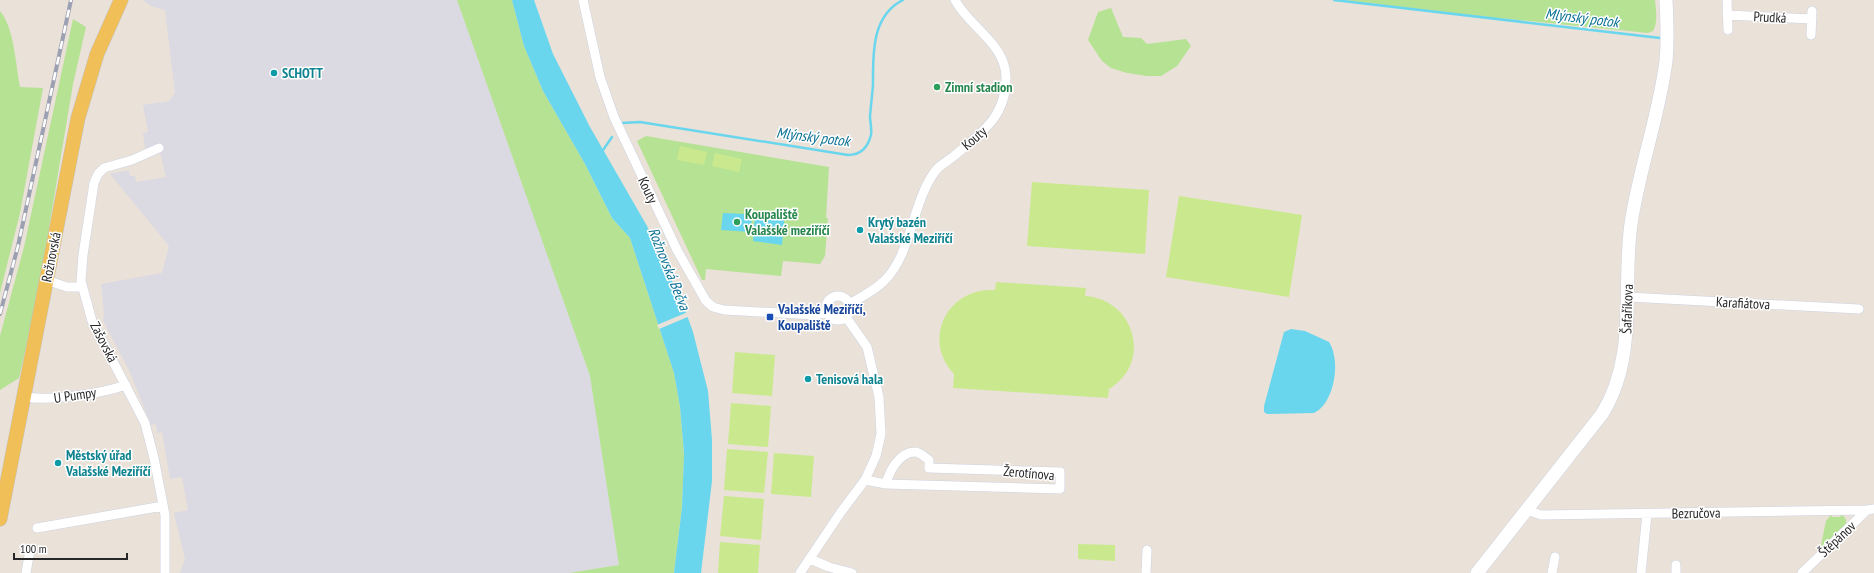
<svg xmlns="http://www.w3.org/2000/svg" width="1874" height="573" font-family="'PT Sans Narrow',sans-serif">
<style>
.industrial{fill:#dbd9e2}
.green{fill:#b5e293}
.pitch{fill:#cae98f}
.water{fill:#69d6ee}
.pier{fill:#eae1d8}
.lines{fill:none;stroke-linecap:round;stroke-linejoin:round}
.stream{stroke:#69d6ee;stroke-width:2.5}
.street-casing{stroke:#cdd3e1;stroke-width:10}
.secondary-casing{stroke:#cdd3e1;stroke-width:14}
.primary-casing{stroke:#c3c3c3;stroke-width:15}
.street{stroke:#fff;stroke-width:9}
.secondary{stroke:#fff;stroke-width:13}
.primary{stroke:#f0bf57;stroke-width:14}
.rail-casing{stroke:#9ba0b2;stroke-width:4}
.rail{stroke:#fff;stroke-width:2.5;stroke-dasharray:8;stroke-linecap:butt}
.culture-dot{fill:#0f9aa8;stroke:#fff;stroke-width:1.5}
.leisure-dot{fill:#2e9e5b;stroke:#fff;stroke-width:1.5}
.transit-dot{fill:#1a4fb4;stroke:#fff;stroke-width:1.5}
.labels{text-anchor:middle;stroke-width:3;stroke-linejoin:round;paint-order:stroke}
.street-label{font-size:14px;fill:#272727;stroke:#fff}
.culture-label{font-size:14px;font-weight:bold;fill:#0d838f;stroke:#fff;text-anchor:start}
.leisure-label{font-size:14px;font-weight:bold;fill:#27864d;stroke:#fff;text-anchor:start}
.transit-label{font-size:14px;font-weight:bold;fill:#164399;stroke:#fff;text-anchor:start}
.water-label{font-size:15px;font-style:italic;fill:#0d7295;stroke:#fff}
</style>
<rect width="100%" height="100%" fill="#eae1d8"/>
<path class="industrial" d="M143,0H457L590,376L619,565L569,573H180L185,559L174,513L188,510L182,477L170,479L162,432L157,433L156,424L151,425L129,370L103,321L104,313L101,284L162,273L169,246L110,174L129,170L130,176H135L136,182L166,177L159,148L158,145L145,148L143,133L148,132L143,105L169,101L175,93L165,10L151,6Z"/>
<path class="green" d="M457,0H512L524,46L543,91L585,164L612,218L630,238L674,373L680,407L684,456L682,507L674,573H569L619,565L590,376Z
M1344,0H1655C1656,10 1658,22 1653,31L1648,33L1469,15Z
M1111,8L1123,37L1141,38L1147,44L1186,39L1191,46L1177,66L1161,76H1147L1127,73L1111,68L1102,61L1088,40L1098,12Z
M0,11C14,27 16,66 20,87L43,88L20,213L0,293Z
M73,19L86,27L73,84L38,294L19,378L0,390V336L24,247Z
M646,136L829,167L826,218H828L825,256L820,264L783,261L781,276L706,269L705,280H702L637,141Z
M1831,515L1832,517H1840L1841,515C1845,516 1847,520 1846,525L1822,549L1821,545L1826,521Z"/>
<path class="pitch" d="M680,146L707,152L704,165L677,160Z
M715,153L742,159L739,172L712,166Z
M1032,182L1149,190L1145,254L1027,246Z
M1179,196L1302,215L1289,297L1166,277Z
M996,282L1086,288L1085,296C1135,299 1153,363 1109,389L1108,398L953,388L954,374C921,339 948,287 995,290Z
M735,352L775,355L772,396L732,393Z
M731,403L771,406L768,447L728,444Z
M727,449L768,452L764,493L724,490Z
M774,453L814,456L811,497L771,494Z
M724,496L764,499L761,540L720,536Z
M720,542L760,545L758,573H718Z
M1078,544L1115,545V561L1078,559Z"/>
<path class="water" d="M512,0H534L553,54L590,127L647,226L684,307L693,332L708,391L712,440V481L701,573H674L682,507L684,454L680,407L674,373L630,238L612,218L585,164L543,91L524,46Z
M746,210H752L751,232L721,230L723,213L746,214Z
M771,211L785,212L782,245L753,241L755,215L771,216Z
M1291,329L1305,331L1329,342C1341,360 1335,403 1314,413L1267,414L1264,412V406L1284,332Z"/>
<path class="pier" d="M688,312L690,316L659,329L657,325Z"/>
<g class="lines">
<path class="stream" d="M1334,0L1660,38
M622,123L640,122L848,155C861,155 868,147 871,135C872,129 870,122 870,116C871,106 872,96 873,85C873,55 871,16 903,0
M601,153L612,137"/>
<g class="street-casing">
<path id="street" d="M583,0L600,77L614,117L677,250L706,301L713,307L724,310L815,315L827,312
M1727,0L1728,30
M1727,15L1812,19
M1811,35L1812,11
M159,148L132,160L104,168L98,174L94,183L83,255L81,281L92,321L145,423L154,458L165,515V573
M46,280L67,287H82
M826 308a12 12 0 1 1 24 0a12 12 0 1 1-24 0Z
M1628,297L1859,309
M849,304C861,297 874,291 884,281C912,255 912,199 937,169C942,164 949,160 954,156C981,133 1007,117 1006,76C1004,42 969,27 955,0
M24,397C51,401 100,394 126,385
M865,480L886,484L1060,489V472L929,468V460C924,457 920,452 915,452C899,452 889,472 886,484
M1527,510L1541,515L1867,510
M37,528L163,506
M810,559L829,567L852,573
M26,573L30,550
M800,573L841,512L865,480L876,456L881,434L879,397L867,347L846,317
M1146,573L1147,550
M1552,573L1555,557
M1641,573L1647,514
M1676,573V565
M1802,573L1867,510L1874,509"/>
</g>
<g class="secondary-casing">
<path id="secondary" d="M1477,573L1602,414C1638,357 1622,288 1631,224C1639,169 1659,116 1666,61C1668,41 1667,20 1666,0"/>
</g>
<g class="primary-casing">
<path id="primary" d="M0,519L78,118L97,54L121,0"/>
</g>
<use href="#street" class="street"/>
<use href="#secondary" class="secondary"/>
<use href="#primary" class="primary"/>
<g class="rail-casing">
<path id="rail" d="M0,314L18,246L71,0"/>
</g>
<use href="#rail" class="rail"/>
</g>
<g class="culture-dot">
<circle cx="274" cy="73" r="4"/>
<circle cx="860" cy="230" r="4"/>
<circle cx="808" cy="379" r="4"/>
<circle cx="58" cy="463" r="4"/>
</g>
<g class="leisure-dot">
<circle cx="937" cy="87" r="4"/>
<circle cx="737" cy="222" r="4"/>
</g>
<rect class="transit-dot" x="766" y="313" width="8" height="8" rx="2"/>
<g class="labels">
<g class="street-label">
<text transform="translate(1770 17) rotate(3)" y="5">Prudká</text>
<text transform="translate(974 138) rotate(-41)" y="5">Kouty</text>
<text transform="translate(648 190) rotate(65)" y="5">Kouty</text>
<text transform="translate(51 257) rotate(-79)" y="5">Rožnovská</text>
<text transform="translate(1743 303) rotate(3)" y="5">Karafiátova</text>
<text transform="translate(1627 309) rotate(-88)" y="5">Šafaříkova</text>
<text transform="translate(104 342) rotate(63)" y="5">Zašovská</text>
<text transform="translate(75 395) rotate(-8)" y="5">U Pumpy</text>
<text transform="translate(1029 473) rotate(5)" y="5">Žerotínova</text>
<text transform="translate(1696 513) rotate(-1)" y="5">Bezručova</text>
<text transform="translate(1837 539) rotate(-43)" y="5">Štěpánov</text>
</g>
<g class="culture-label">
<text x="282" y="78">SCHOTT</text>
<text x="868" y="227">Krytý bazén<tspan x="868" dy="16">Valašské Meziříčí</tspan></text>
<text x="816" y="384">Tenisová hala</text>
<text x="66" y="460">Městský úřad<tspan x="66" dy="16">Valašské Meziříčí</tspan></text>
</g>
<g class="leisure-label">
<text x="945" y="92">Zimní stadion</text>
<text x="745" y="219">Koupaliště<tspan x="745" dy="16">Valašské meziříčí</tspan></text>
</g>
<g class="transit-label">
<text x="778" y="314">Valašské Meziříčí,<tspan x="778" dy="16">Koupaliště</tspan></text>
</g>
<g class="water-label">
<text transform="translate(1582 18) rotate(7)" y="5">Mlýnský potok</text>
<text transform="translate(813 137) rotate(7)" y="5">Mlýnský potok</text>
<text transform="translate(669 269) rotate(68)" y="5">Rožnovská Bečva</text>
</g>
</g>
<path d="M14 553v6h113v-6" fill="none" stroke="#272727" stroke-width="2"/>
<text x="20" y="553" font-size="12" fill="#272727" stroke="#ffffff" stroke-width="3" paint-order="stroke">100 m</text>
</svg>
